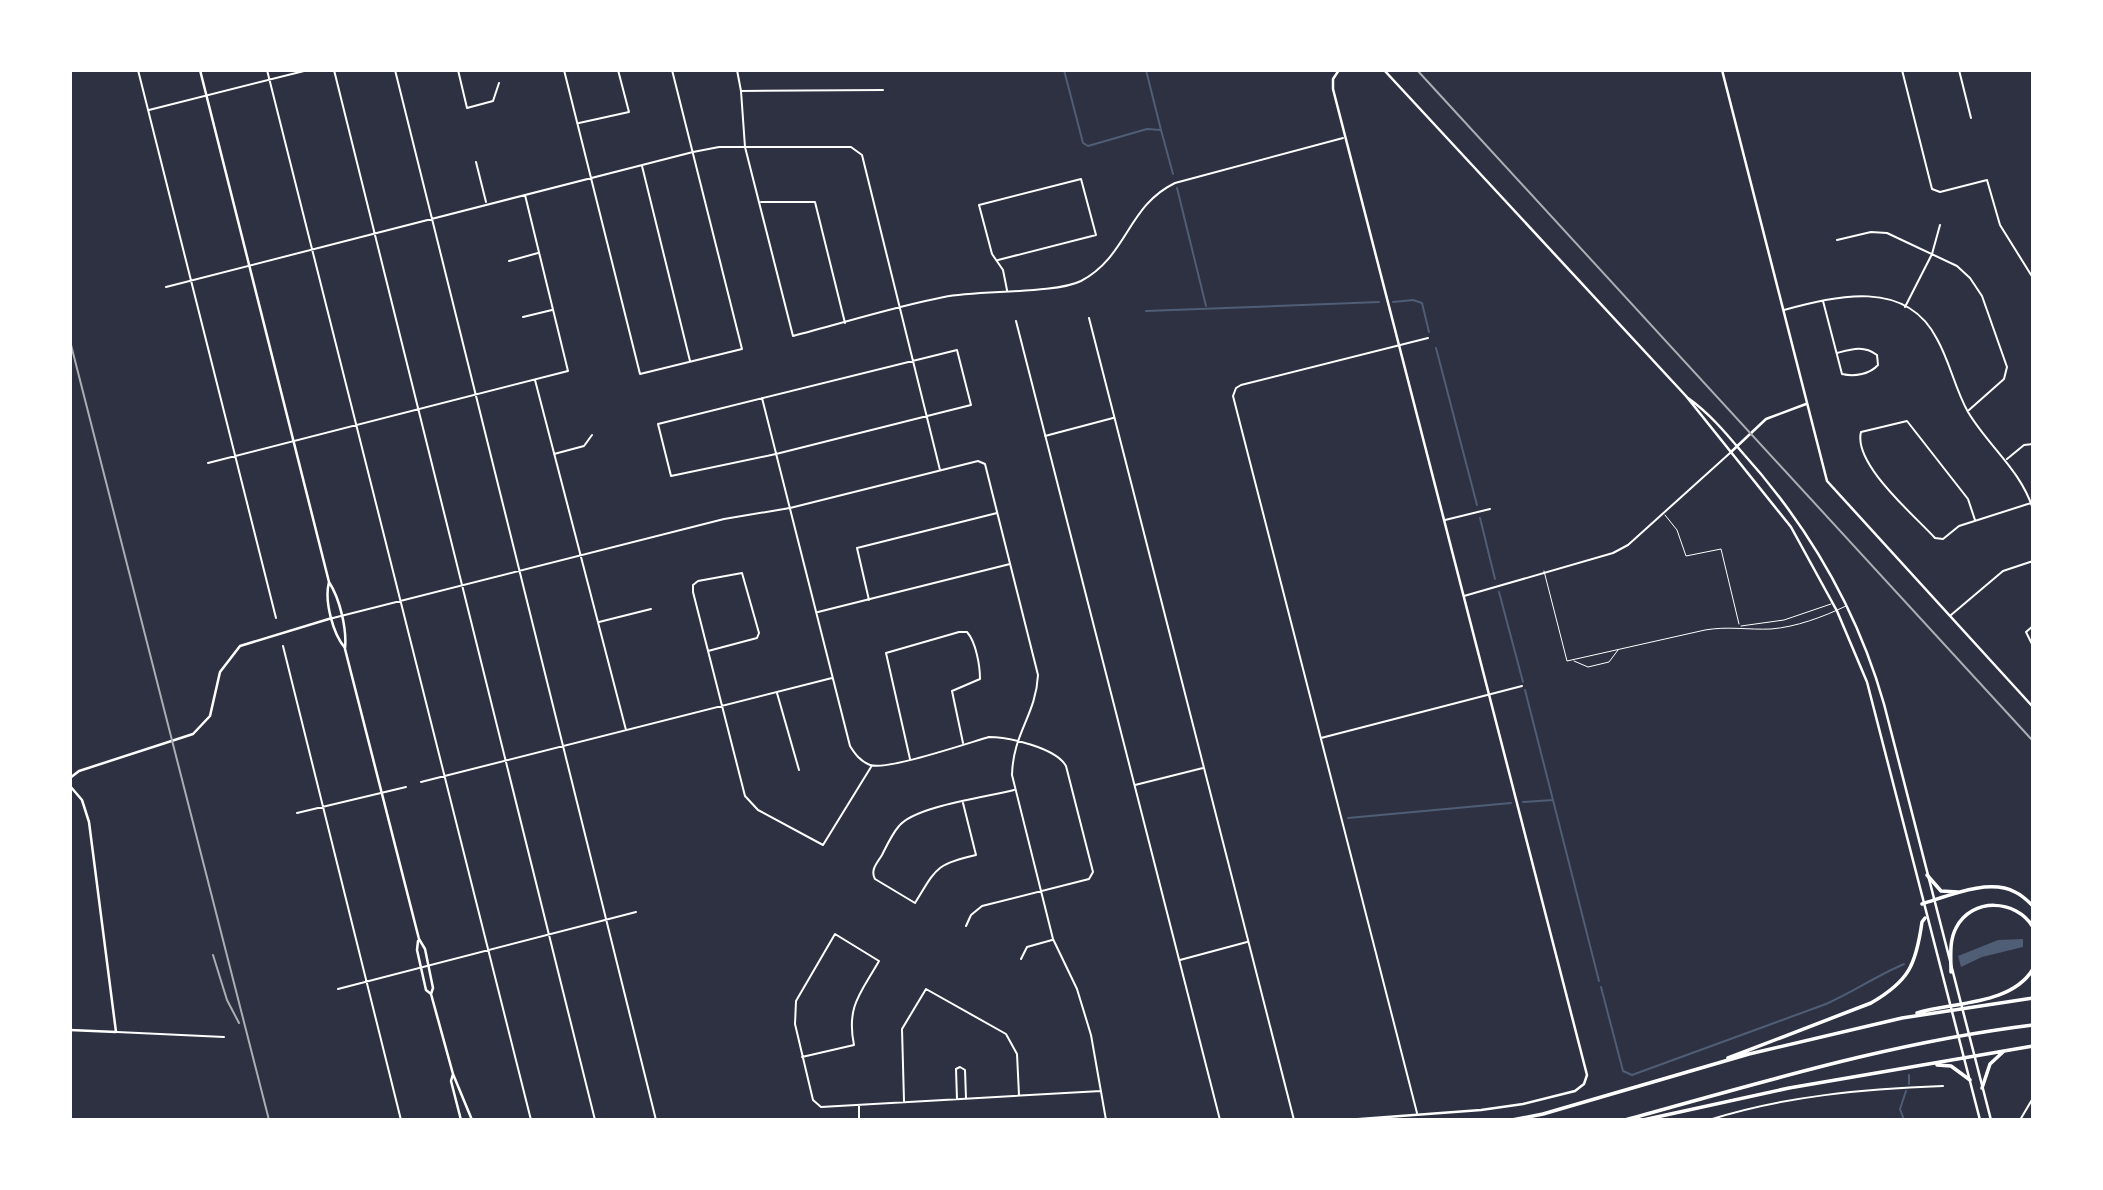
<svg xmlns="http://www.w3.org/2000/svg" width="2103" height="1190" font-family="'Space Grotesk',sans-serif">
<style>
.water{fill:#4f5d75}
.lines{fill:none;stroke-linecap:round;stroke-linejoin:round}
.stream{stroke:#4f5d75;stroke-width:2}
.service{stroke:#fff;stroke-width:1}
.minor{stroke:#fff;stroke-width:2}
.tertiary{stroke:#fff;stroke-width:2.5}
.secondary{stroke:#fff;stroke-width:2.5}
.motorway{stroke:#fff;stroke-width:3.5}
.rail{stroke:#abadb3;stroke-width:2}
</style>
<rect width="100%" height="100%" fill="#2d3142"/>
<path class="water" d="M2023,939V947L1982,957L1961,967L1958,956L1998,940Z"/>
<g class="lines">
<path class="stream" d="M1064,70L1083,143L1088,146L1147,129L1161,130L1173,174
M1146,70L1161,130
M1177,188L1206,306
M1393,302L1413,300L1422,303L1429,332
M1146,311L1379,302
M1436,348L1477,505
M1480,518L1495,579
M1499,592L1523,682
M1525,690L1599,981
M1523,802L1553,800
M1348,818L1511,803
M1601,987L1623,1071L1632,1075L1826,1004C1853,992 1876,976 1904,964
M1909,1075V1084
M1904,1120L1900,1109L1906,1091"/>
<path class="service" d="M1665,515L1677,530L1686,556L1721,549L1739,624
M1544,571L1567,661L1705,630C1728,626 1748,630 1771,629C1796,627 1823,617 1846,606
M1741,626L1784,620L1831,604
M1574,661L1588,667L1609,662L1618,650"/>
<path class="minor" d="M138,70L276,618
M267,70L531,1120
M334,70L595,1120
M395,70L656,1120
M458,70L467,108L493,101L499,83
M564,70L640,374L742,349L672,70
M737,70L741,91L883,90
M1902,70L1932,189L1940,192L1987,180L2000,225L2033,278
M1959,70L1971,118
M2033,70V71
M741,91L745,147L793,336C843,323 893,307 944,297C978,290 1055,294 1081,281C1128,256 1127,206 1175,183L1343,138
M149,110L308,70
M579,123L629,112L618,70
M476,162L486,202
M642,166L690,361
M761,202H815L845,323
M1837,240L1871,232L1887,233L1957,266L1970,278L1982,296L2007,367L2004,379L1969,410
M998,260L1096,235L1081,179L979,205L992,254L1003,270L1007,290
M509,261L538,253
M166,287L693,152L719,147H851L862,155L940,470
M1823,301L1842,374C1855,377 1870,374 1878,365L1877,355C1864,345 1852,349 1837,353
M1905,307L1932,254L1940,225
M1784,310C1836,296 1906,278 1937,339C1950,362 1955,389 1968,412C1989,447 2020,469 2033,509
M523,317L552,310
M1089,318L1294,1120
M1016,321L1220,1120
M957,350L971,405L776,454L671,476L658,424Z
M535,380L626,730
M762,398L850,746C855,754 860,761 870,765C886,771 968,743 989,737C1009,737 1056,748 1066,766L1093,872L1089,879L982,906L971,915L966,926
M1045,436L1113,418
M554,454L584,446L592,435
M2007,459L2024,445L2033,444
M208,463L568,371L525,195
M1445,520L1490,509
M1975,520L1968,499L1907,421L1861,432C1853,464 1914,515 1935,538L1943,539L1959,526L2031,503
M1464,596L1613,553L1628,545L1730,453
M869,600L857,548L997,513
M818,612L1010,564
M1951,615L2003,571L2033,561
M333,618L724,519L790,508L978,461L985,464L1038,675C1036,715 1013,733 1012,775L1053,939L1077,989L1091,1035L1106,1120
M599,622L651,609
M2033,626L2026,632L2033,646
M283,646L401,1120
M708,651L757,638L759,633L742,573L698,581L693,585V592L745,796L758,810L823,845L871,767
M777,693L799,770
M1321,738L1522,686
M910,759L886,653L959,632H967C976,642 980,666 980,679L952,691L963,743
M421,782L832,678
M1135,785L1203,768
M963,803L976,855C935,864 936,869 915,903L875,879C870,870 877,863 882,855C887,845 892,834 899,826C915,806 987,797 1014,790
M297,813L406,787
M1021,959L1027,947L1052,940
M1180,960L1247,942
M338,989L636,912
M117,1032L224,1037
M802,1057L854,1045C846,1006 861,993 879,961L835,934L796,1001L795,1024L813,1100L821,1107L1101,1091
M957,1099L956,1069L960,1067L965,1070L966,1098
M904,1101L902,1029L926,989L1006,1034L1017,1054L1019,1095
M859,1106V1120
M1417,1113L1233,396L1236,388L1241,385L1428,338
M1709,1120C1784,1096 1864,1089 1943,1086
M2020,1120L2033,1098"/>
<path class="tertiary" d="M1339,70L1333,79V89L1587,1075L1584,1084L1575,1091L1523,1104L1481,1110L1347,1120
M1722,70L1827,481L2033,707
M1731,452L1766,419L1806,404
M70,778L79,771L193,734L210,716L220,672L240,646L332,618
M70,786L82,800L89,822L116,1032L70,1030"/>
<path class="secondary" d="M200,70L329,582C340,599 347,629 345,649L419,939L425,949L433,988L431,994
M1384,70L1686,396L1791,527L1837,611L1867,682L1980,1120
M1688,398C1709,413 1725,432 1741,451C1807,524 1857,609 1884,704L1991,1120
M329,582C324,601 333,634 345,648
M418,941L417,950L426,990L431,994L453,1074L472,1120
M453,1074L451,1081L461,1120"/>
<path class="motorway" d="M1927,875L1941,891L1958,892
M1922,904C1948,896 1989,878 2015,892C2022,895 2028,901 2033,906
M1951,972C1951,957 1949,941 1956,928C1972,897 2016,899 2033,927
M1917,1013C1953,1002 2012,1005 2033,969
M1728,1058L1871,1003C1909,981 1916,965 1922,922L1925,918
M1937,1065L1951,1066L1970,1080
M1982,1088L1990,1064L2003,1052
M1512,1120L1543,1114L1749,1054L1902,1018L2033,998
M1625,1120C1760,1083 1893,1042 2033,1025
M1643,1120L1789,1088L2033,1046"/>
<path class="rail" d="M1417,70L2033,741
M70,341L269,1120
M213,955L227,1000L239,1023"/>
</g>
<rect width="2103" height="1190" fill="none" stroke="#ffffff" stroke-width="144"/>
</svg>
